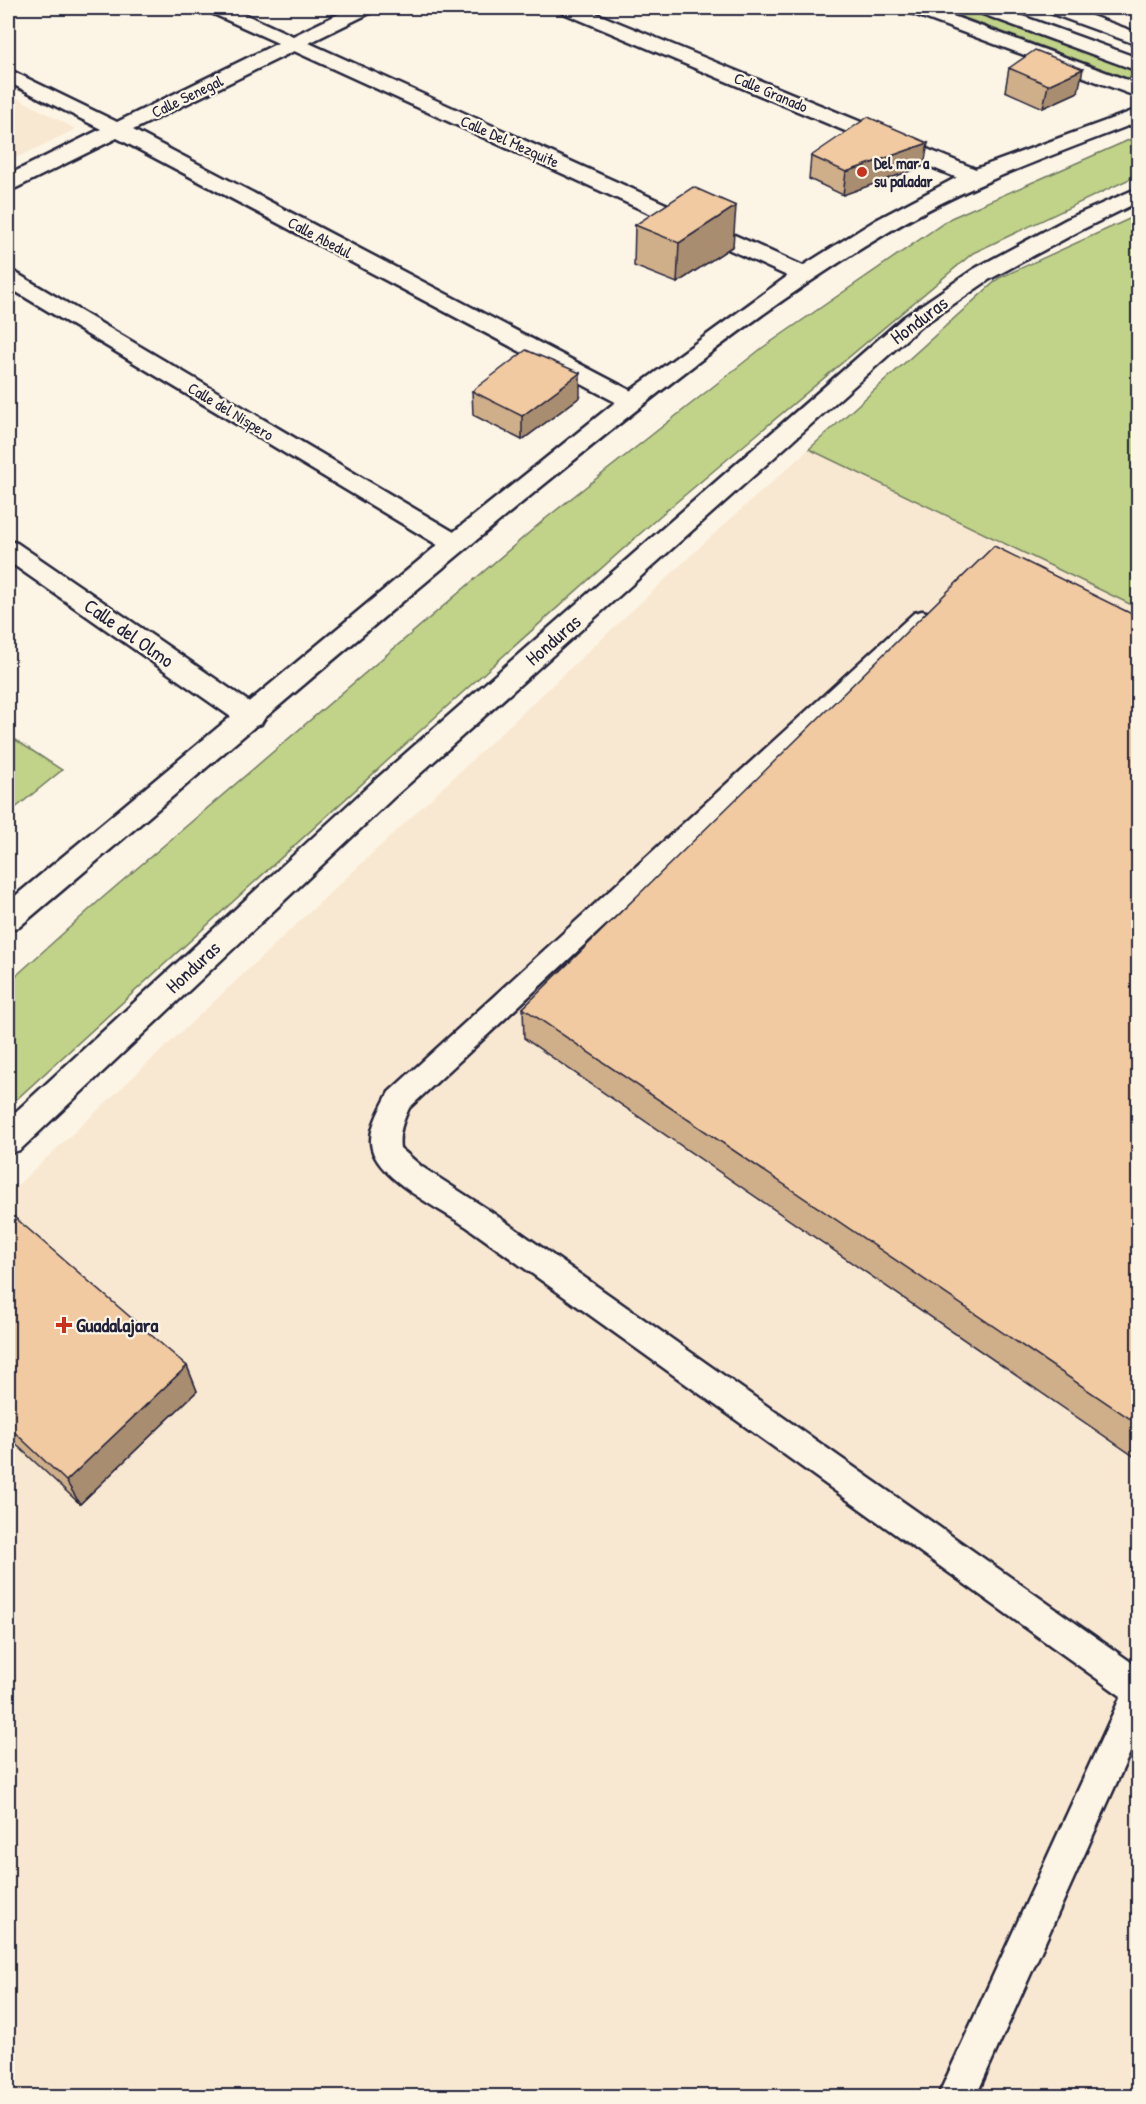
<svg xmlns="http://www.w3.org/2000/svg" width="1146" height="2104" font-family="'Patrick Hand',sans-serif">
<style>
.built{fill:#f9e8d1}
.green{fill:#c0d388;stroke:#717a62;stroke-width:1.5}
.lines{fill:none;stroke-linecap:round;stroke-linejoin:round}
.lane-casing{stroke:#22223b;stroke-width:5}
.street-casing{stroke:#22223b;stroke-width:5}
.secondary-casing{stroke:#22223b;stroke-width:5}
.lane{fill:#fcf5e5;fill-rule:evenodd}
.street{fill:#fcf5e5;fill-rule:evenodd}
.secondary{fill:#fcf5e5;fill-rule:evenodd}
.wall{fill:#cfae8a;stroke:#22223b;stroke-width:1.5}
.shaded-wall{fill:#a98d71;stroke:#22223b;stroke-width:1.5}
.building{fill:#f1caa1;stroke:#22223b;stroke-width:1.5}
.poi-dot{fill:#c8321e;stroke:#fcf5e5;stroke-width:2}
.labels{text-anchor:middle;stroke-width:4.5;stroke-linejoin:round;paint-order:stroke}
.far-street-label{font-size:16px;fill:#22223b;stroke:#fcf5e5}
.far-poi-label{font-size:16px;font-weight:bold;fill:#22223b;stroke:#fcf5e5;text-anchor:start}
.street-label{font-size:20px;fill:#22223b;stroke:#fcf5e5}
.poi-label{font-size:20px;font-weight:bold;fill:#22223b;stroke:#fcf5e5;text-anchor:start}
</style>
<rect width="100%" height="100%" fill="#fcf5e5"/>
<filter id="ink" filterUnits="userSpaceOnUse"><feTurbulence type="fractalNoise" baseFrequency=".0167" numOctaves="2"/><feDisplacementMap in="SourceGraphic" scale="12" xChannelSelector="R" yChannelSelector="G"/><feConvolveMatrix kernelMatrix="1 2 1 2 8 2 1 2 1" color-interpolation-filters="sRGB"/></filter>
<g filter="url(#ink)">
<path class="built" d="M8,93L76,129L8,162Z
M809,449L1138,608V2096H8V1194L717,531Z"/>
<path class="green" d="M938,8H974L1138,69V75L1127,78Z
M1138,136V175L973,253L661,515L443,710L8,1107V983L100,900L545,519L762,348L951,218Z
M1138,215V608L809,449L999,278Z
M8,735L62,770L8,814Z"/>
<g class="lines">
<g class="lane-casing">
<path id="lane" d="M922,611L930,613L933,618L930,623L409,1108C403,1121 398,1134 400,1148L422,1167L487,1209L1138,1667V1735L976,2096H938L1121,1696L467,1227C440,1209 380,1180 372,1149C367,1130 381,1108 389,1092L914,613Z"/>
</g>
<g class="street-casing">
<path id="street" d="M207,8H231L293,36L351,8H374L372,12L309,43L812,270L815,275L812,280L804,282L796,280L294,51L133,130L641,396L644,401L641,406L632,408L623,406L117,138L16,188L8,189V175L101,129L8,82V69L117,122L278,43L209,12Z
M559,8H583L983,172L986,177L983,182L975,183L967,182L561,12Z
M906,8H931L1138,84V97L908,12Z
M8,271L16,273L464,538L468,544L464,550L455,552L446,550L8,287Z
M8,541L17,543L261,710L265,717L261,724L251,727L241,724L8,561Z"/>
</g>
<g class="secondary-casing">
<path id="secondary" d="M975,8H1000L1138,58V71L977,12Z
M1045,8H1070L1138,33V45L1047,12Z
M1138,109V122C1053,155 969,184 890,231C760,308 642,405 525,500C354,640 187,785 19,927L8,931V902L446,538L623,396L796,270L876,220L967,172Z
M1138,188V202L1083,229L990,279L920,327L394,797L20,1150L8,1154V1119L374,781L904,317L974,269L1067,219Z"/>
</g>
<use href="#lane" class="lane"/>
<use href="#street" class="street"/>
<use href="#secondary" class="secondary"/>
</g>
<path class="wall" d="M1009,68L1078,92L1043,108L1005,91Z
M811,156L924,166L843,195L809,179Z
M635,225L733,246L677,283L634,266Z
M472,391L580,397L522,440L473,415Z
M1138,617V1459L524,1038L523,1008Z
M8,1219L187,1366L197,1391L80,1504L8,1437Z"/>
<path class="shaded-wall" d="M1083,69L1078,92L1043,108L1048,85Z
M928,143L924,166L843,195L846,172Z
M736,206L733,246L677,283L679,243Z
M580,373V397L522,440V416Z
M187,1366L197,1391L80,1504L66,1481Z"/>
<path class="building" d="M1035,50L1083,69L1048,85L1009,68Z
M868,117L928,143L846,172L811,156Z
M693,187L736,206L679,243L635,225Z
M526,350L580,373L522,416L472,391Z
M994,546L1138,617V1424L523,1008Z
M12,1215L187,1366L66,1481L8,1426V1219Z"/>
</g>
<g class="poi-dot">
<circle cx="862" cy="172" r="6"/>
<path d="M61 1316h6v6h6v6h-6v6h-6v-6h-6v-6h6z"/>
</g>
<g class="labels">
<g class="far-street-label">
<text transform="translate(771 92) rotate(23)" y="6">Calle Granado</text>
<text transform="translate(187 96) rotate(-26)" y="6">Calle Senegal</text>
<text transform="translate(510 141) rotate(24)" y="6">Calle Del Mezquite</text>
<text transform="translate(320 237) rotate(28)" y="6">Calle Abedul</text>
<text transform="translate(231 411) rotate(31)" y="6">Calle del Nispero</text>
</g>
<g class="far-poi-label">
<text x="874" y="169">Del mar a<tspan x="874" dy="18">su paladar</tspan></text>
</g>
<g class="street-label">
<text transform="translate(919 320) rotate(-37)" y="7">Honduras</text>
<text transform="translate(129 633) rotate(35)" y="7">Calle del Olmo</text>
<text transform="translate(553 640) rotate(-41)" y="7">Honduras</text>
<text transform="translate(193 967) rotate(-43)" y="7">Honduras</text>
</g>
<g class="poi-label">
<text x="76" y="1332">Guadalajara</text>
</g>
</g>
<rect width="1146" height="2104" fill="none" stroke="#fcf5e5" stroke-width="30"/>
<rect x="15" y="15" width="1116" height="2074" fill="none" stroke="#22223b" stroke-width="2" filter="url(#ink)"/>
</svg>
